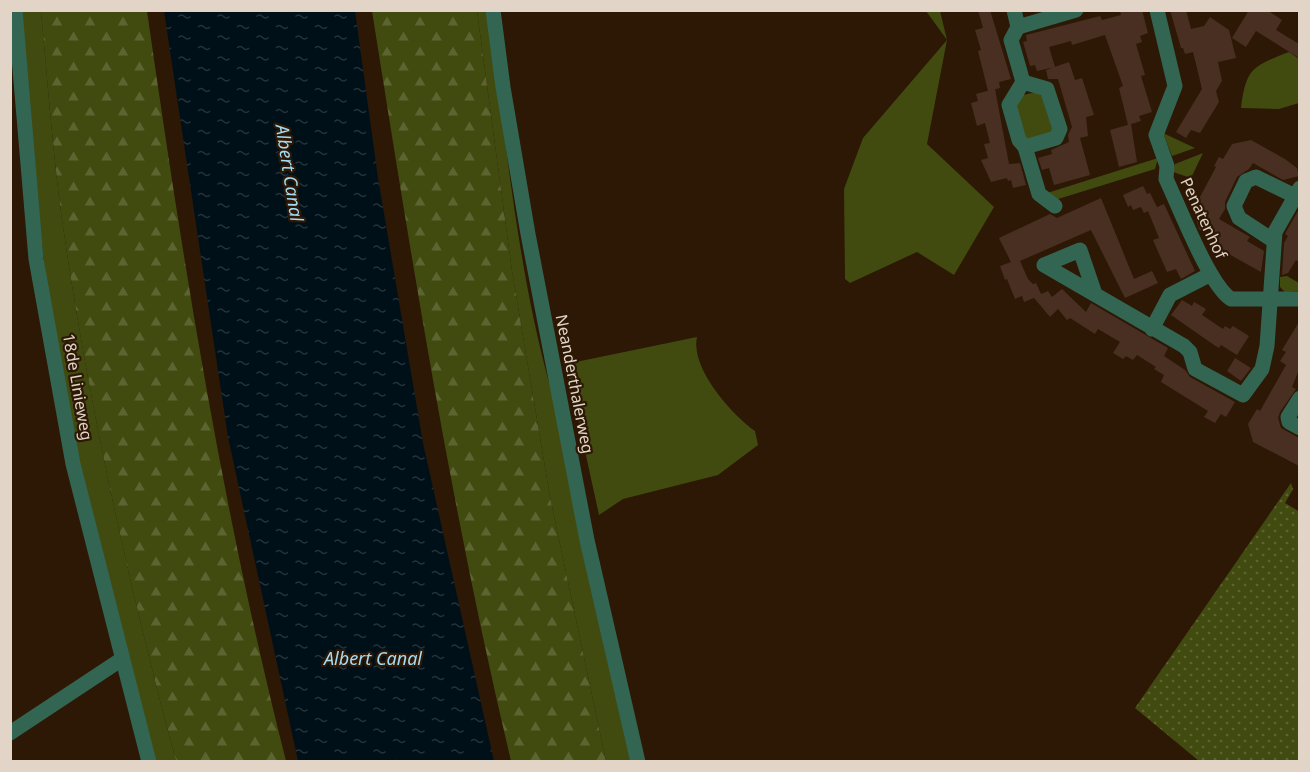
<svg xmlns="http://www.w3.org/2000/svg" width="1310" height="772" font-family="'Noto Sans',sans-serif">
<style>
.grass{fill:#414b10}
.forest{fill:url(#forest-firs)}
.park{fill:url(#park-dots)}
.water{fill:url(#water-ripples)}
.building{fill:#492f21}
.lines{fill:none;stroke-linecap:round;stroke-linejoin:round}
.minor{stroke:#326653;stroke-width:15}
.labels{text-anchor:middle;stroke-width:4.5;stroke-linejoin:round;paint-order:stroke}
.street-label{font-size:16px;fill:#e2d5c8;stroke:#2c1804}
.water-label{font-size:18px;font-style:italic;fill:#a4dbf5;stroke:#2c1804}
</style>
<defs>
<pattern id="forest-firs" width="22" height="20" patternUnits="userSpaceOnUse" patternTransform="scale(1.5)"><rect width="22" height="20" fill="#414b10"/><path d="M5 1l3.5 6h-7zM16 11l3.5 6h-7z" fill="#5c6431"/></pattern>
<pattern id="park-dots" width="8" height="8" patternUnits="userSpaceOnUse" patternTransform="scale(1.5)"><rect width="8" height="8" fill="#414b10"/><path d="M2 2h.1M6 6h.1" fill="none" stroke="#5c6431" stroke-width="1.8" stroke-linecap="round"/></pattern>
<pattern id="water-ripples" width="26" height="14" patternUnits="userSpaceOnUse" patternTransform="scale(1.5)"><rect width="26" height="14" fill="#001019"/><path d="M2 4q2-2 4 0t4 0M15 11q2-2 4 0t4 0" fill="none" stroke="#253239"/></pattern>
</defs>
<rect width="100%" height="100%" fill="#2c1804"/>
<path class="grass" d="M18,11H41C47,75 52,141 60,205C86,393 127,579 176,761H150L80,473L47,293Z
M477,11H488C506,136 516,263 550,386L635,761H606L550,497L512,271Z
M926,11H940L947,40L927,144L994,207L954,275L917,252L850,283L845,279L844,189L863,138L947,40Z
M1289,52L1299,59V103L1279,109L1241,108C1246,68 1253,66 1289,52Z
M1036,92L1044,97L1053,127L1051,133L1029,140L1022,135L1014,105L1019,96Z
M1163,133L1195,148L1172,156Z
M1203,153L1191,178L1173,172L1175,164Z
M1158,158L1155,169L1055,200L1044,194Z
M1287,276L1299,283V291L1285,292L1280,287V277Z
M697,337C690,368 732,415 755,431L758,445L718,475L623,499L599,515L566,364Z"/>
<path class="forest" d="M41,11H147C183,263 223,514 286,761H176C127,579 86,393 60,205C52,141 47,75 41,11Z
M372,11H477L512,271L550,497L606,761H511C452,514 412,262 372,11Z"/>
<path class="park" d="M1291,483L1293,489L1285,503L1300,512L1299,761H1199L1135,708Z"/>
<path class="water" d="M164,11H355L378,178L423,443L494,761H298L228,437Z"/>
<path class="building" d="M978,10H990L1011,79L999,82L1000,88L988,91L978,51L981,50L975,30L983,28Z
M1120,10H1142L1148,33L1140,36L1142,42L1136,44L1145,75L1141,76L1152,112L1139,116L1141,121L1128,125L1119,88L1123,86L1105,35L1072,45L1071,41L1049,47L1055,67L1037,71L1035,65L1030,66L1023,42L1027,41L1026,35L1100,16L1102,20L1121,15Z
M1170,10H1186L1191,29L1204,26L1210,17L1229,30L1236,58L1218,62L1222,81L1216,91L1219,102L1200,133L1191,130L1186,138L1176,132L1202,89L1193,52L1185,54L1183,48H1181Z
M1249,10H1267L1282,20L1276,30L1299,44V58L1256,31L1246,47L1232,38Z
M1069,62L1075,80L1082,78L1094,115L1086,117L1088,136L1080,138L1090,175L1054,185L1049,168L1042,170L1038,158L1052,154L1051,150L1069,142L1068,135L1072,127L1058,79H1048L1046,70Z
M995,89L1009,164L1020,163L1026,185L1013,188L1011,180L1008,181L1007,178L991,182L981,160L988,158L984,144L990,143L985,123L977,126L971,103L978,101L976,94Z
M1131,124L1137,162L1119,167L1110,130Z
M1251,140L1285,159L1297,168L1299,176L1283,180L1253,163L1249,169L1237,177L1225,202V209L1219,219L1250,237L1247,241L1264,251L1261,272L1218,248L1220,244L1199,229L1193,210L1216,167L1214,166L1219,157L1223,159L1232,144Z
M1143,186L1147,194L1150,193L1157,207L1164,204L1195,271L1181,279L1176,269L1167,272L1153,240L1159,238L1148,211L1144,213L1141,207L1133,210L1131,205L1128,207L1123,195Z
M1101,198L1134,279L1152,271L1158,283L1125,298L1091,230L1020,261L1028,279L1033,284L1036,283L1041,294L1048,291L1052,297L1062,289L1086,312L1091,303L1168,348L1164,356L1185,370L1190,377L1235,402L1226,417L1221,414L1215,423L1204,417L1208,411L1161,382L1164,375L1154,369L1156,367L1137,355L1133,360L1126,356L1123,359L1113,353L1120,342L1098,329L1095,334L1070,318L1067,320L1058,309L1050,317L1034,298L1024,302L1022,296L1015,299L1007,279L1005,280L1000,266L1011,262L999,238L1050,214L1057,218Z
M1299,209V262L1296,260L1288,273L1282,275L1284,243L1288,236L1285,234Z
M1182,300L1192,306L1194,302L1206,309L1202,315L1223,329L1225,326L1230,329L1233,326L1249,336L1237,355L1221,345L1219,348L1214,345L1171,315Z
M1299,322V370L1292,387L1296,389L1280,412L1278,418L1281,428L1299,438V466L1253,442L1248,424L1257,409L1260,411L1286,365L1280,361L1286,352L1282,350Z
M1235,358L1251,368L1241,381L1227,371Z"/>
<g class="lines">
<path class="minor" d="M15,10L36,259L73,464L149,762
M493,10L503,87L528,234L587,540L638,762
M1014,10L1018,27L1011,40L1023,82L1009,105L1019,140L1025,147L1039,194L1055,206
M1157,10L1175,86L1156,135L1167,166L1166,179C1179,206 1209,285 1231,299H1300
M1018,27L1076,10
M1023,82L1047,89L1060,129L1056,138L1025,147
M1274,241L1239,218L1234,206L1246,181L1256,177L1295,196
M1095,294L1080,250L1044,265L1184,346L1190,352L1195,369L1243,395L1262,369L1267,346L1275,232L1300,188
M1152,329L1170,295L1211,274
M1300,398L1288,417L1289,422L1300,428
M10,733L122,659"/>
</g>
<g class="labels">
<g class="street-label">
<text transform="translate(1204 218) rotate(65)" y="6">Penatenhof</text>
<text transform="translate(575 384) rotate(79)" y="6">Neanderthalerweg</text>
<text transform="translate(78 387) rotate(80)" y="6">18de Linieweg</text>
</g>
<g class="water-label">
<text transform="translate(289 173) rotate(81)" y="6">Albert Canal</text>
<text x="373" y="665">Albert Canal</text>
</g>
</g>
<rect width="1310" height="772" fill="none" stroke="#e2d5c8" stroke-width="24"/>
</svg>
